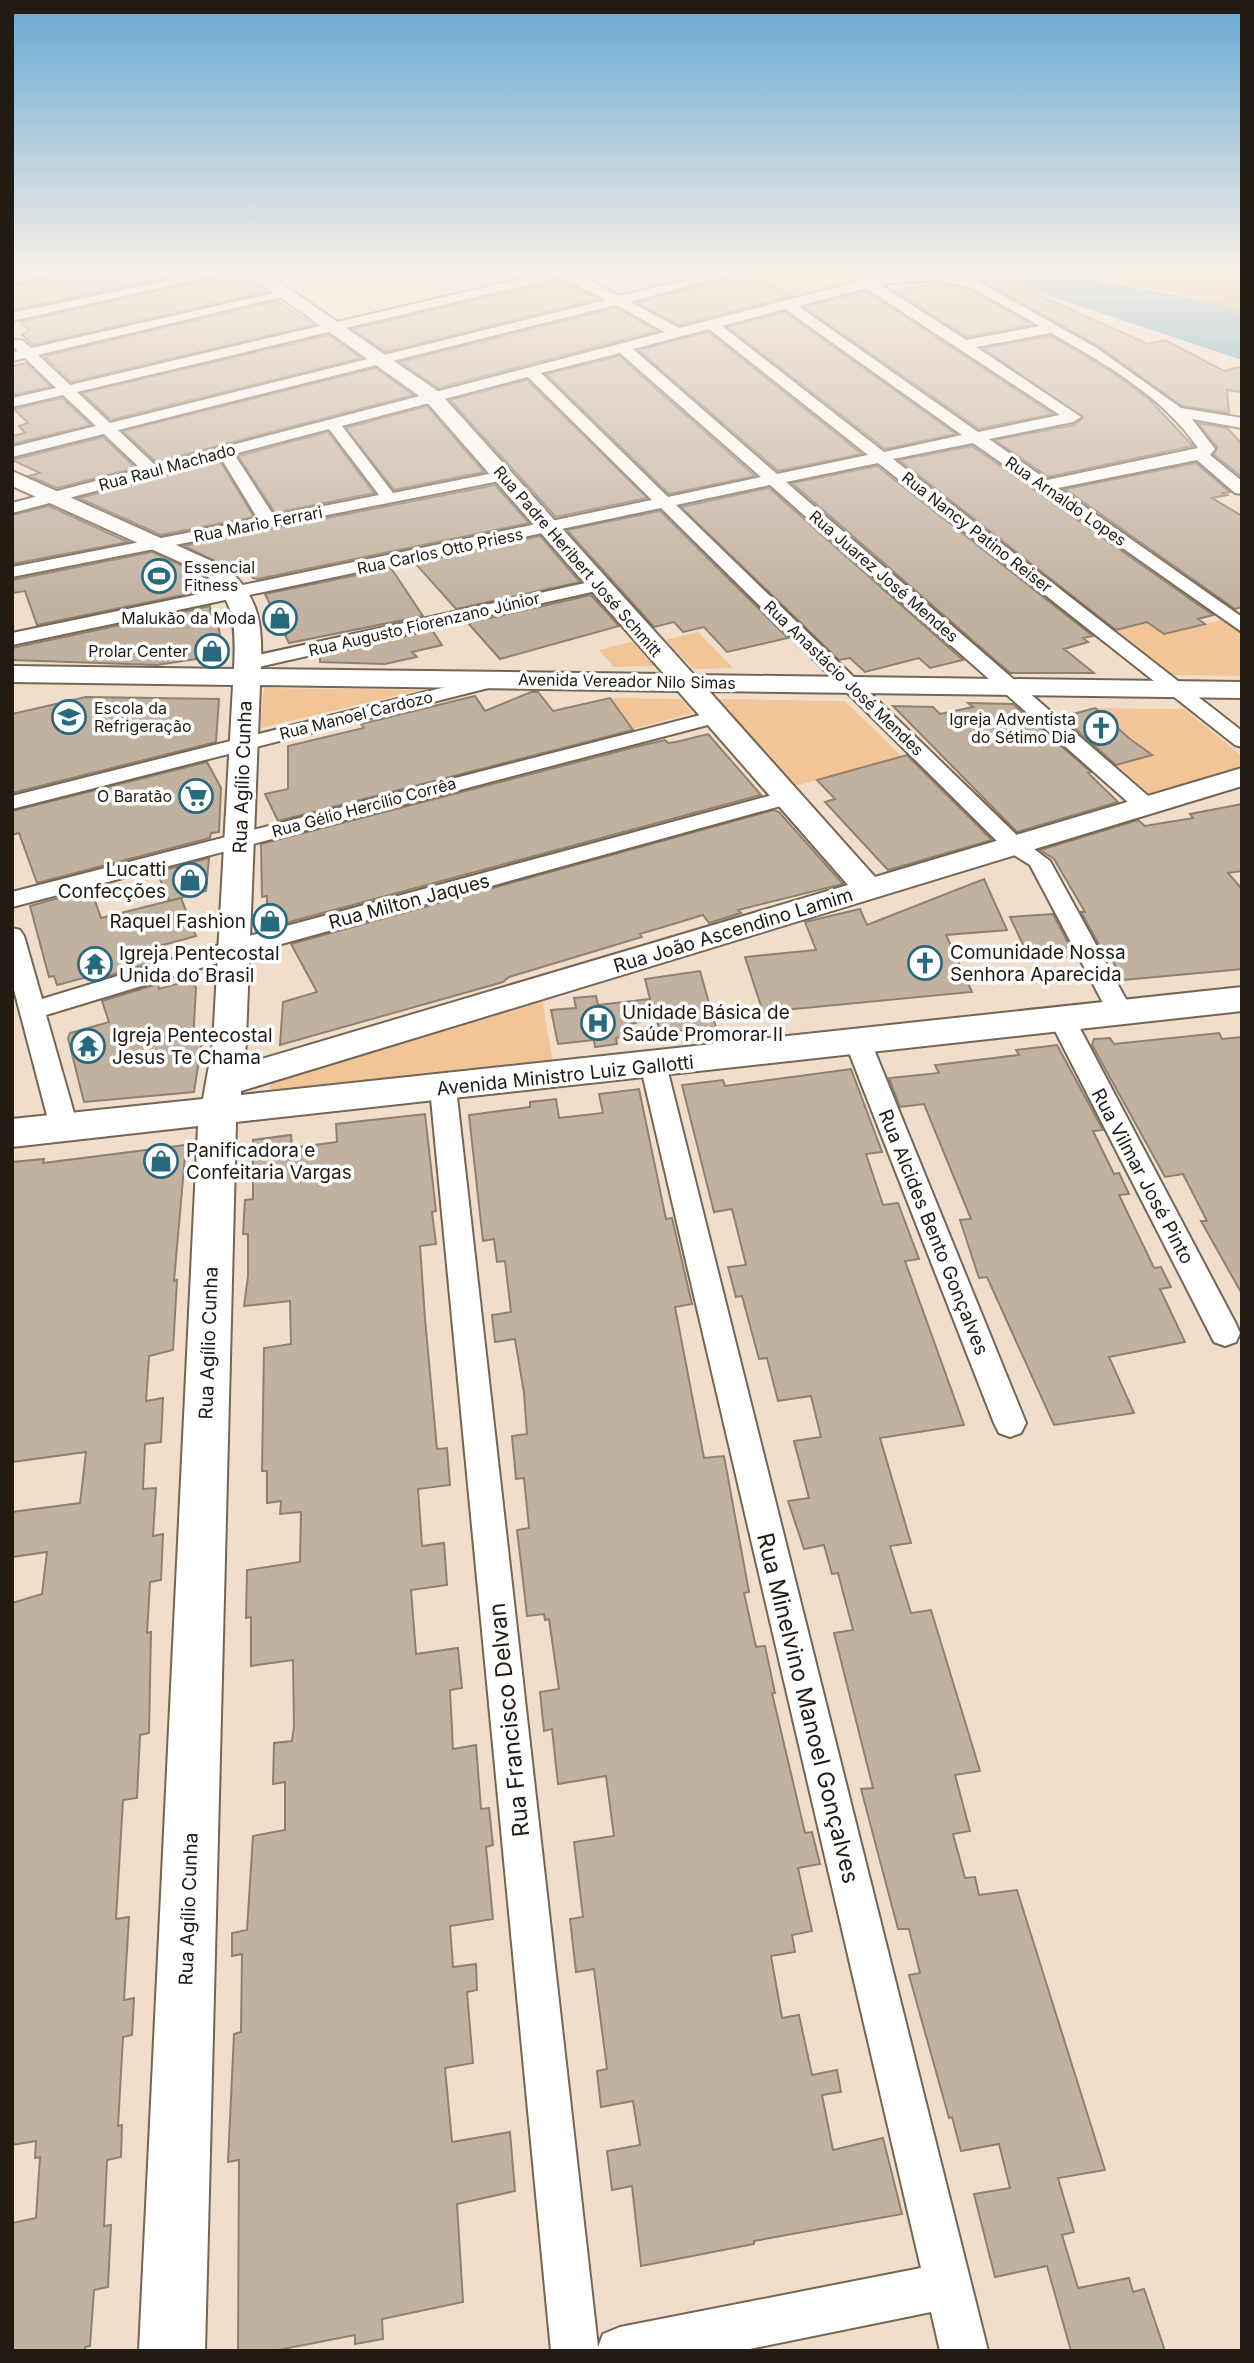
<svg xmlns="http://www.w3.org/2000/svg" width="1254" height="2363" font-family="Inter,sans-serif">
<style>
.green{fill:#f1c595}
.forest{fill:#cd9e69}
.water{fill:#4397b1}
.building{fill:#c3b1a0;stroke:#90806f;stroke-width:2}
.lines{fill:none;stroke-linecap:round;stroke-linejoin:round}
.street-casing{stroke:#756555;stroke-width:4}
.secondary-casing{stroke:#756555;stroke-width:4}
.street{fill:#fff;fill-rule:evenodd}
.secondary{fill:#fff;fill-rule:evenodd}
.labels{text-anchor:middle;stroke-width:7;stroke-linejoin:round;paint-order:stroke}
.far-street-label{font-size:16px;fill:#211b14;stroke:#fff}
.far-poi-label{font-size:16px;fill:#211b14;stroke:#fff;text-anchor:end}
.street-label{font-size:19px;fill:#211b14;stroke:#fff}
.poi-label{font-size:19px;fill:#211b14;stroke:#fff;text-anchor:start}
.near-street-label{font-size:23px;fill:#211b14;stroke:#fff}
</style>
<rect width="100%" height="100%" fill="#f0decb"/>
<path class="green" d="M825,272L857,280L799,297L746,273Z
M1222,620L1242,633V676L1172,675L1115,630L1147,622L1164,634Z
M698,632L733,668L694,669L665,640Z
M635,641L655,666L614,667L599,650Z
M264,688L421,690L260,728Z
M610,698L681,699L693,713L632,729Z
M717,699L845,701L902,757L795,786Z
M1096,708L1184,709L1242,756V767L1150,794L1117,765L1151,754Z
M542,999L553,1063L278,1094L269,1088L273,1080Z"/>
<path class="forest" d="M1073,272H1242V315C1193,289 1127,288 1073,272Z"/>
<path class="water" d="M978,272H1073L1112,284L1220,303L1242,315V360Z"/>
<path class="building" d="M74,272H196L12,310V286Z
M239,272L266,292L33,345L22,335L29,330L20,322Z
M990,277L1015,289L1021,287L1148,344L1165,340L1224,371L1242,366V392L1227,390L1229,413L1182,406L1097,345L979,279Z
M726,279L762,282L791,296L679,325L637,303Z
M560,281L598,299L386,352L352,329Z
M937,283L969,289L1032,325L967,337L895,291Z
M866,291L1053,414L979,429L804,307Z
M277,301L314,325L71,382L46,358L45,356Z
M616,308L658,331L438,388L400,362Z
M784,312L956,434L885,449L728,327Z
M708,332L862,454L778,471L638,350Z
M329,335L361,358L111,420L82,393Z
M1051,336L1110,371L1149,399L1193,446L1048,477L995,440L1074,425L1083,418L983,348Z
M619,356L755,476L669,494L546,374Z
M26,363L51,387L12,395V366Z
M376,368L413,395L156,462L123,431Z
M527,380L647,498L556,517L450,400Z
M62,398L91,425L12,444V436L25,433L19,426L28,423L14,409Z
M427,406L484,472L394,490L346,428Z
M1198,423L1227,428L1242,444V477L1214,455L1217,447Z
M328,432L374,493L275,513L238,456Z
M103,437L136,468L57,488L29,476L40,473L12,460Z
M972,446L1213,615L1198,619L1205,624L1164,634L1147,622L1116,630L899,460Z
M220,461L254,517L161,535L79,498Z
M1196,463L1230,492L1223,493L1227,495L1212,498L1242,516V607L1235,609L1065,489Z
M877,466L1093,636L1083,638L1088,642L1064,649L1094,673H1010L792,483Z
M495,485L529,523L258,579L253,578L247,566L232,569L184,546Z
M769,488L963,660L930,668L919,658L865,672L850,658L839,660L681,507Z
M49,506L128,542L12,564V515Z
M660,511L788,638L727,652L704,627L683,632L674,622L654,627L567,530Z
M540,536L580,582L456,609L415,563Z
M152,552L201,574L207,580L208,590L37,625L25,591L12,593V580Z
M391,568L423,616L289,643L265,594Z
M591,595L619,626L500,659L468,623Z
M210,606L212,624L218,623L223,655L157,665L12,660V648Z
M432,630L442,645L412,652L417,657L385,664L320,662V656Z
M531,692H538L553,711L610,698L633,730L278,821L265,794L288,789V746L364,728L361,724L475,696L485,711Z
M86,697L219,699L216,742L12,793V714Z
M968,703L1013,704L1091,772L1088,773L1118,802L1017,832L893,706L933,707L940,714L973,707Z
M1095,708L1129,738L1152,755L1116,765L1062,717Z
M708,734L761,795L267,928V896L262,897L261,844L643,745L665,740L668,743L676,742Z
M907,755L992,840L888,870L825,802L835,799L817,780Z
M207,762L221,788L219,832L211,833L210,838L37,883L19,833L12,835V811Z
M1242,804V871L1228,873L1242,889V969L1123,980L1109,954H1104L1081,912H1085L1054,859L1040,850L1138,820L1145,826L1193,818L1190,814Z
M774,810L779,812L843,884L738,910L741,913L709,923L703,915L640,934L642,937L509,977L503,982L280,1045L283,1002L317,992L291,944Z
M209,858L206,891L169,901L157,872Z
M984,879L1007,930L946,935L972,992L763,1012L745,957L816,950L805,922L860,909L867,925Z
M91,889L101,918L181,898L196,936L145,950L150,963L96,980L95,975L57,985L54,976L49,977L30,906Z
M1053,914L1075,956L1030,960L1010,917Z
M700,971L716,1028L660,1032L656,1017L624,1026L626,1036L616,1038L617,1044L595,1047L594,1040L558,1044L551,1010L576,1008L574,998L596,996L598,1005L650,999L645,979Z
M187,981L196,987L193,1042L202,1041L194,1092L84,1102L68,1038L70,1033L109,1022L102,1001L158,984L159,989Z
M1219,1033L1222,1039L1242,1037V1294L1201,1221H1207L1183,1174L1165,1177L1092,1045L1094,1039L1110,1038L1114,1044Z
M1057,1045L1103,1130L1093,1131L1114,1174L1119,1173L1129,1194L1119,1195L1154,1268L1161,1267L1171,1287L1160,1289L1185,1342L1109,1357L1134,1413L1054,1425L987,1277L979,1278L960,1220L971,1219L924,1104L900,1107L889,1078L939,1073L935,1065L1019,1055L1016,1050Z
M851,1069L882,1152L866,1154L883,1205L898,1203L919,1259L905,1261L964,1425L880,1438L911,1543L890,1546L911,1613L931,1610L980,1771L955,1775L970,1831L953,1834L965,1878L975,1877L979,1895L1017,1890L1105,2170L1058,2178L1074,2232L1062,2235L1078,2288L1129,2278L1133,2292L1144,2289L1165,2351H1071L1047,2266L995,2277L974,2194L1010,2188L999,2144L961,2151L952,2117L949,2118L909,1975L920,1973L909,1929H898L861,1789L873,1788L834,1633L853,1630L838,1573L832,1574L824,1545L804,1549L788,1501L809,1498L794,1441L821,1437L811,1396L778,1401L767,1358L759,1359L742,1296L736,1297L728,1267L746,1265L732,1209L714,1212L682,1085L723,1080L725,1086Z
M639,1089L666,1219L672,1218L692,1304L675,1307L704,1458L724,1456L749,1592L744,1593L756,1647L765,1646L775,1693H772L805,1833L812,1832L820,1864L798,1868L812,1931L792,1935L795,1952L771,1956L782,2018L799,2015L812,2075L837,2070L841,2092L822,2095L833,2150L883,2138L902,2214L754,2241V2244L641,2266L632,2186L612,2190L607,2151L640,2145L633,2101L601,2107L597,2071L607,2069L594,1969L576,1972L570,1919L583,1917L574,1842L614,1836L606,1776L558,1784L552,1729L544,1731L540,1692L559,1689L549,1619L545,1620L544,1614L527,1616L524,1589L517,1530L529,1528L524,1478L516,1479L512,1436L527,1434L524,1393L515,1339L495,1342L492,1315L511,1312L505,1261L497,1262L494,1239L483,1241L469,1115L530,1107V1102L556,1099L559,1118L603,1113L599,1094Z
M425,1114L436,1211L432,1212L436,1244L420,1246L425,1319L437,1449L447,1448L450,1485L418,1489L422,1546L444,1543L447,1585L411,1590L416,1654L458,1648L462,1688L450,1690L453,1749L476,1745L481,1809L489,1808L493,1845L486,1847L493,1919L450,1926L453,1967L476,1964L477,1990L467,1992L473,2063L445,2068L452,2142L510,2132L515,2191L457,2204L463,2302L382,2319L383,2339L355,2344V2335L273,2351H238L239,2160L228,2162L234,2034L241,2032L242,1954L232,1956V1933L247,1930L253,1836L285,1830V1782L273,1784L274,1743L292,1741L294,1726L293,1660L251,1666V1617L246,1618L247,1570L300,1562L301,1512L280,1514L281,1501L267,1503V1471H262L264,1348L291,1344L290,1301L244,1306L248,1276V1234H243L245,1200L253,1199V1140L291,1135L292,1148L337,1142L336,1124Z
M186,1145L174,1281L177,1280L173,1350L149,1356L146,1401L163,1398L161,1442L145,1444L143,1489L156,1488L153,1536L163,1534L161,1580L150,1582L147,1633L151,1632L149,1733L140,1735L137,1798L123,1800L116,1919L129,1917L124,2000L134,1998L132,2035L123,2037L118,2126L122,2125L121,2157L107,2160L104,2226L111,2225L108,2287L94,2290L90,2346L85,2347V2351H12V2223L36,2218L40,2157L35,2158L36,2141L12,2145V1603L42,1594L47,1552L12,1557V1512L80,1503L86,1452L12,1462V1162L44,1159L43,1163Z"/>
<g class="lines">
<g class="street-casing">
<path id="street" d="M34,272H58L12,284V276Z
M208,272H231L12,321V313Z
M549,272H574L619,296L718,272H739L630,302L679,328L857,282L852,277L859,273L870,278L891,273L935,272L972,278L1095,347L1181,408L1242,418V428L1192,419L1215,449L1210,455L1242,481V494L1235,493L1197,460L1058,488L1242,617V632L973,443L893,459L1242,731V747L1235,745L878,463L786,482L1154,801L1157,806L1154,811H1138L770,485L676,505L1022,840L1050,861L1133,1012L1129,1018L1120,1021L1111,1018L1030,865L1006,850L661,508L12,645V633L652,500L528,377L342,426L393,493L504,471L512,476L510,479L12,577V567L258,519L221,458L12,513V503L141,469L104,434L12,457V447L96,426L63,395L12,407V398L56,388L25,358L12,361V353L18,351L12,346V340H22L31,348L287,290L294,294L38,355L70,385ZM560,277L606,300L110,423L77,392ZM935,280L970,287L1040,326L966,340L879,284ZM866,288L1060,415L978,432L798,306ZM616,305L665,332L155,465L118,430ZM785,309L962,435L884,452L722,326ZM709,329L868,455L777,474L633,349ZM1051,333C1104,363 1164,397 1198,448L1047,480L989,439L1073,422L1081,417L976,347ZM620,353L761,477L668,497L541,373ZM329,429L379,495L274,516L234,454Z
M599,580L605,581L608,585L605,589L249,669L239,663L249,657Z
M497,674L504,676L507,680L504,684L12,809V796Z
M716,711L723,713L726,717L723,721L12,907V892Z
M787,791L798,797L795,802L267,948L46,1015L78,1127L74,1134L64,1137L54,1134L50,1127L12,982V928L20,930L24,936L42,999L249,936Z
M1062,1010L1071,1013L1075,1019L1236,1324L1240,1333L1236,1342L1225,1346L1214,1342L1049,1019L1053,1013Z
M858,1033L867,1036L871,1042L1026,1423L1021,1433L1010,1437L999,1433L994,1423L845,1042L849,1036Z
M653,1055L662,1057L666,1064L988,2351H940L931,2312L740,2351H551L430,1088L434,1081L443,1078L452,1081L456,1088L598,2347L603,2334L620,2327L921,2268L640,1064L644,1057Z"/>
</g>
<g class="secondary-casing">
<path id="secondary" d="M245,272H265L439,392L694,675L1242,682V698L709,691L875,877L1242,768V786L241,1091V1095L1242,987V1011L236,1122L205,2351H139L198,1126L12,1147V1119L203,1099L213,1043L233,685L12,682V666L234,669C236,629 236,598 202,572L12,486V471L227,568C261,599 262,626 261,669L664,674L425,400ZM260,685L678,691L848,885L245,1064Z"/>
</g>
<use href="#street" class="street"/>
<use href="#secondary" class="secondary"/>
</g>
<linearGradient id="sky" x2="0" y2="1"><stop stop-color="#66a8d2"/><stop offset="0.45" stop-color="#f8f0e8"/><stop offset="1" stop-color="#f8f0e8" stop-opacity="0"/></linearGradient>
<rect width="1254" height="603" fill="url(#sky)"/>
<defs>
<g id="stadium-ring" transform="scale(1.75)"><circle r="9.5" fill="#fff" stroke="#28697d" stroke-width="1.5"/><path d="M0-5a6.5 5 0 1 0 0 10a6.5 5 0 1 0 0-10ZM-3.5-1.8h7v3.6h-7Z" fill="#28697d"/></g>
<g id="shop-ring" transform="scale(1.75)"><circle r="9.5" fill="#fff" stroke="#28697d" stroke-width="1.5"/><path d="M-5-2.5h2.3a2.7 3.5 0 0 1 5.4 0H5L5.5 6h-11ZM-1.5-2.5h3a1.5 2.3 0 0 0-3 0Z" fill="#28697d"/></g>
<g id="university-ring" transform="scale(1.75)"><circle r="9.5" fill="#fff" stroke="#28697d" stroke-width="1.5"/><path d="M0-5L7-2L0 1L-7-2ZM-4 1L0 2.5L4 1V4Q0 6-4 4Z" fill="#28697d"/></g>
<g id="church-ring" transform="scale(1.75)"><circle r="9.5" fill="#fff" stroke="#28697d" stroke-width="1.5"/><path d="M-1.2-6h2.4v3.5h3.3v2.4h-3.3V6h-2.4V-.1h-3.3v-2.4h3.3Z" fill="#28697d"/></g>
<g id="supermarket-ring" transform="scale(1.75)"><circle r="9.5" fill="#fff" stroke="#28697d" stroke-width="1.5"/><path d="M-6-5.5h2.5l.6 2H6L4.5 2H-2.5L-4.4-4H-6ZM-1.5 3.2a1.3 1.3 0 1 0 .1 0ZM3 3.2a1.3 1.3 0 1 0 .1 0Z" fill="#28697d"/></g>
<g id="temple-ring" transform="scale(1.75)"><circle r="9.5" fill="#fff" stroke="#28697d" stroke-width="1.5"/><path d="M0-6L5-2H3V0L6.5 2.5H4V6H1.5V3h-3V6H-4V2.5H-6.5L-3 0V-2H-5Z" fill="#28697d"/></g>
<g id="hospital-ring" transform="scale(1.75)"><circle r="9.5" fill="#fff" stroke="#28697d" stroke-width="1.5"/><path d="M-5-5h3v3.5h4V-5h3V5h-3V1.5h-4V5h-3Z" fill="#28697d"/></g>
</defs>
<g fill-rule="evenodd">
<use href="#stadium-ring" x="159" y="576"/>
<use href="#shop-ring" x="280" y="618"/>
<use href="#shop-ring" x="212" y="651"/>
<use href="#university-ring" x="69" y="717"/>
<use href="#church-ring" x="1101" y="728"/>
<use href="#supermarket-ring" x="196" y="796"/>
<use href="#shop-ring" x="190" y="880"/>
<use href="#shop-ring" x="270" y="921"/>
<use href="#church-ring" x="925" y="963"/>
<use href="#temple-ring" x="95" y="964"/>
<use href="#hospital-ring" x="598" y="1023"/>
<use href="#temple-ring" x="88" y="1046"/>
<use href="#shop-ring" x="161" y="1161"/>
</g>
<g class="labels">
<g class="far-street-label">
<text transform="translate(167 467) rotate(-15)" y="6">Rua Raul Machado</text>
<text transform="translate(1066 501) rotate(35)" y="6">Rua Arnaldo Lopes</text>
<text transform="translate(258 524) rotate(-11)" y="6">Rua Mario Ferrari</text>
<text transform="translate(977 532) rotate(38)" y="6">Rua Nancy Patino Reiser</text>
<text transform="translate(440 551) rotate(-12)" y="6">Rua Carlos Otto Priess</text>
<text transform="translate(578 561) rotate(49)" y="6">Rua Padre Heribert José Schmitt</text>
<text transform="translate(884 576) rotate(41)" y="6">Rua Juarez José Mendes</text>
<text transform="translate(424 624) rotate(-13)" y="6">Rua Augusto Fiorenzano Júnior</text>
<text transform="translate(844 678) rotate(44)" y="6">Rua Anastácio José Mendes</text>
<text transform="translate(627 681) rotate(1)" y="6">Avenida Vereador Nilo Simas</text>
<text transform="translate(356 715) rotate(-14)" y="6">Rua Manoel Cardozo</text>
<text transform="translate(364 807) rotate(-15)" y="6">Rua Gélio Hercílio Corrêa</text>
</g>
<g class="far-poi-label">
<text x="184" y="573" text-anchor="start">Essencial<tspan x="184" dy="18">Fitness</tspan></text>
<text x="256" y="624">Malukão da Moda</text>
<text x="188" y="657">Prolar Center</text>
<text x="94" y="714" text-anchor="start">Escola da<tspan x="94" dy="18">Refrigeração</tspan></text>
<text x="1076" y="725">Igreja Adventista<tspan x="1076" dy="18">do Sétimo Dia</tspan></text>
<text x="172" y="802">O Baratão</text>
</g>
<g class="street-label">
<text transform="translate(242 777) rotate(-88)" y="7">Rua Agílio Cunha</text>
<text transform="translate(409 901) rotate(-15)" y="7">Rua Milton Jaques</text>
<text transform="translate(733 930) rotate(-17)" y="7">Rua João Ascendino Lamim</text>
<text transform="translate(565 1075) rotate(-6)" y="7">Avenida Ministro Luiz Gallotti</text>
<text transform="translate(1143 1176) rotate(62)" y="7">Rua Vilmar José Pinto</text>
<text transform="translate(934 1232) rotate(68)" y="7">Rua Alcides Bento Gonçalves</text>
<text transform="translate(208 1343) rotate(-88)" y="7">Rua Agílio Cunha</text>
<text transform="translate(188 1909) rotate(-88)" y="7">Rua Agílio Cunha</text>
</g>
<g class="poi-label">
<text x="166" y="876" text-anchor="end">Lucatti<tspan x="166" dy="22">Confecções</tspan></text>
<text x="246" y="928" text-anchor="end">Raquel Fashion</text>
<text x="950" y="959">Comunidade Nossa<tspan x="950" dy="22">Senhora Aparecida</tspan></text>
<text x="119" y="960">Igreja Pentecostal<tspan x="119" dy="22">Unida do Brasil</tspan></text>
<text x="622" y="1019">Unidade Básica de<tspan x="622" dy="22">Saúde Promorar II</tspan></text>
<text x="112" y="1042">Igreja Pentecostal<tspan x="112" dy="22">Jesus Te Chama</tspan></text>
<text x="186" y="1157">Panificadora e<tspan x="186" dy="22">Confeitaria Vargas</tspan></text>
</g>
<g class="near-street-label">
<text transform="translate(808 1708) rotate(76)" y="8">Rua Minelvino Manoel Gonçalves</text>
<text transform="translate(509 1720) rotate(-96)" y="8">Rua Francisco Delvan</text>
</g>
</g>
<rect width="1254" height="2363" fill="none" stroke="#211b14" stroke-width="28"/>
</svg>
